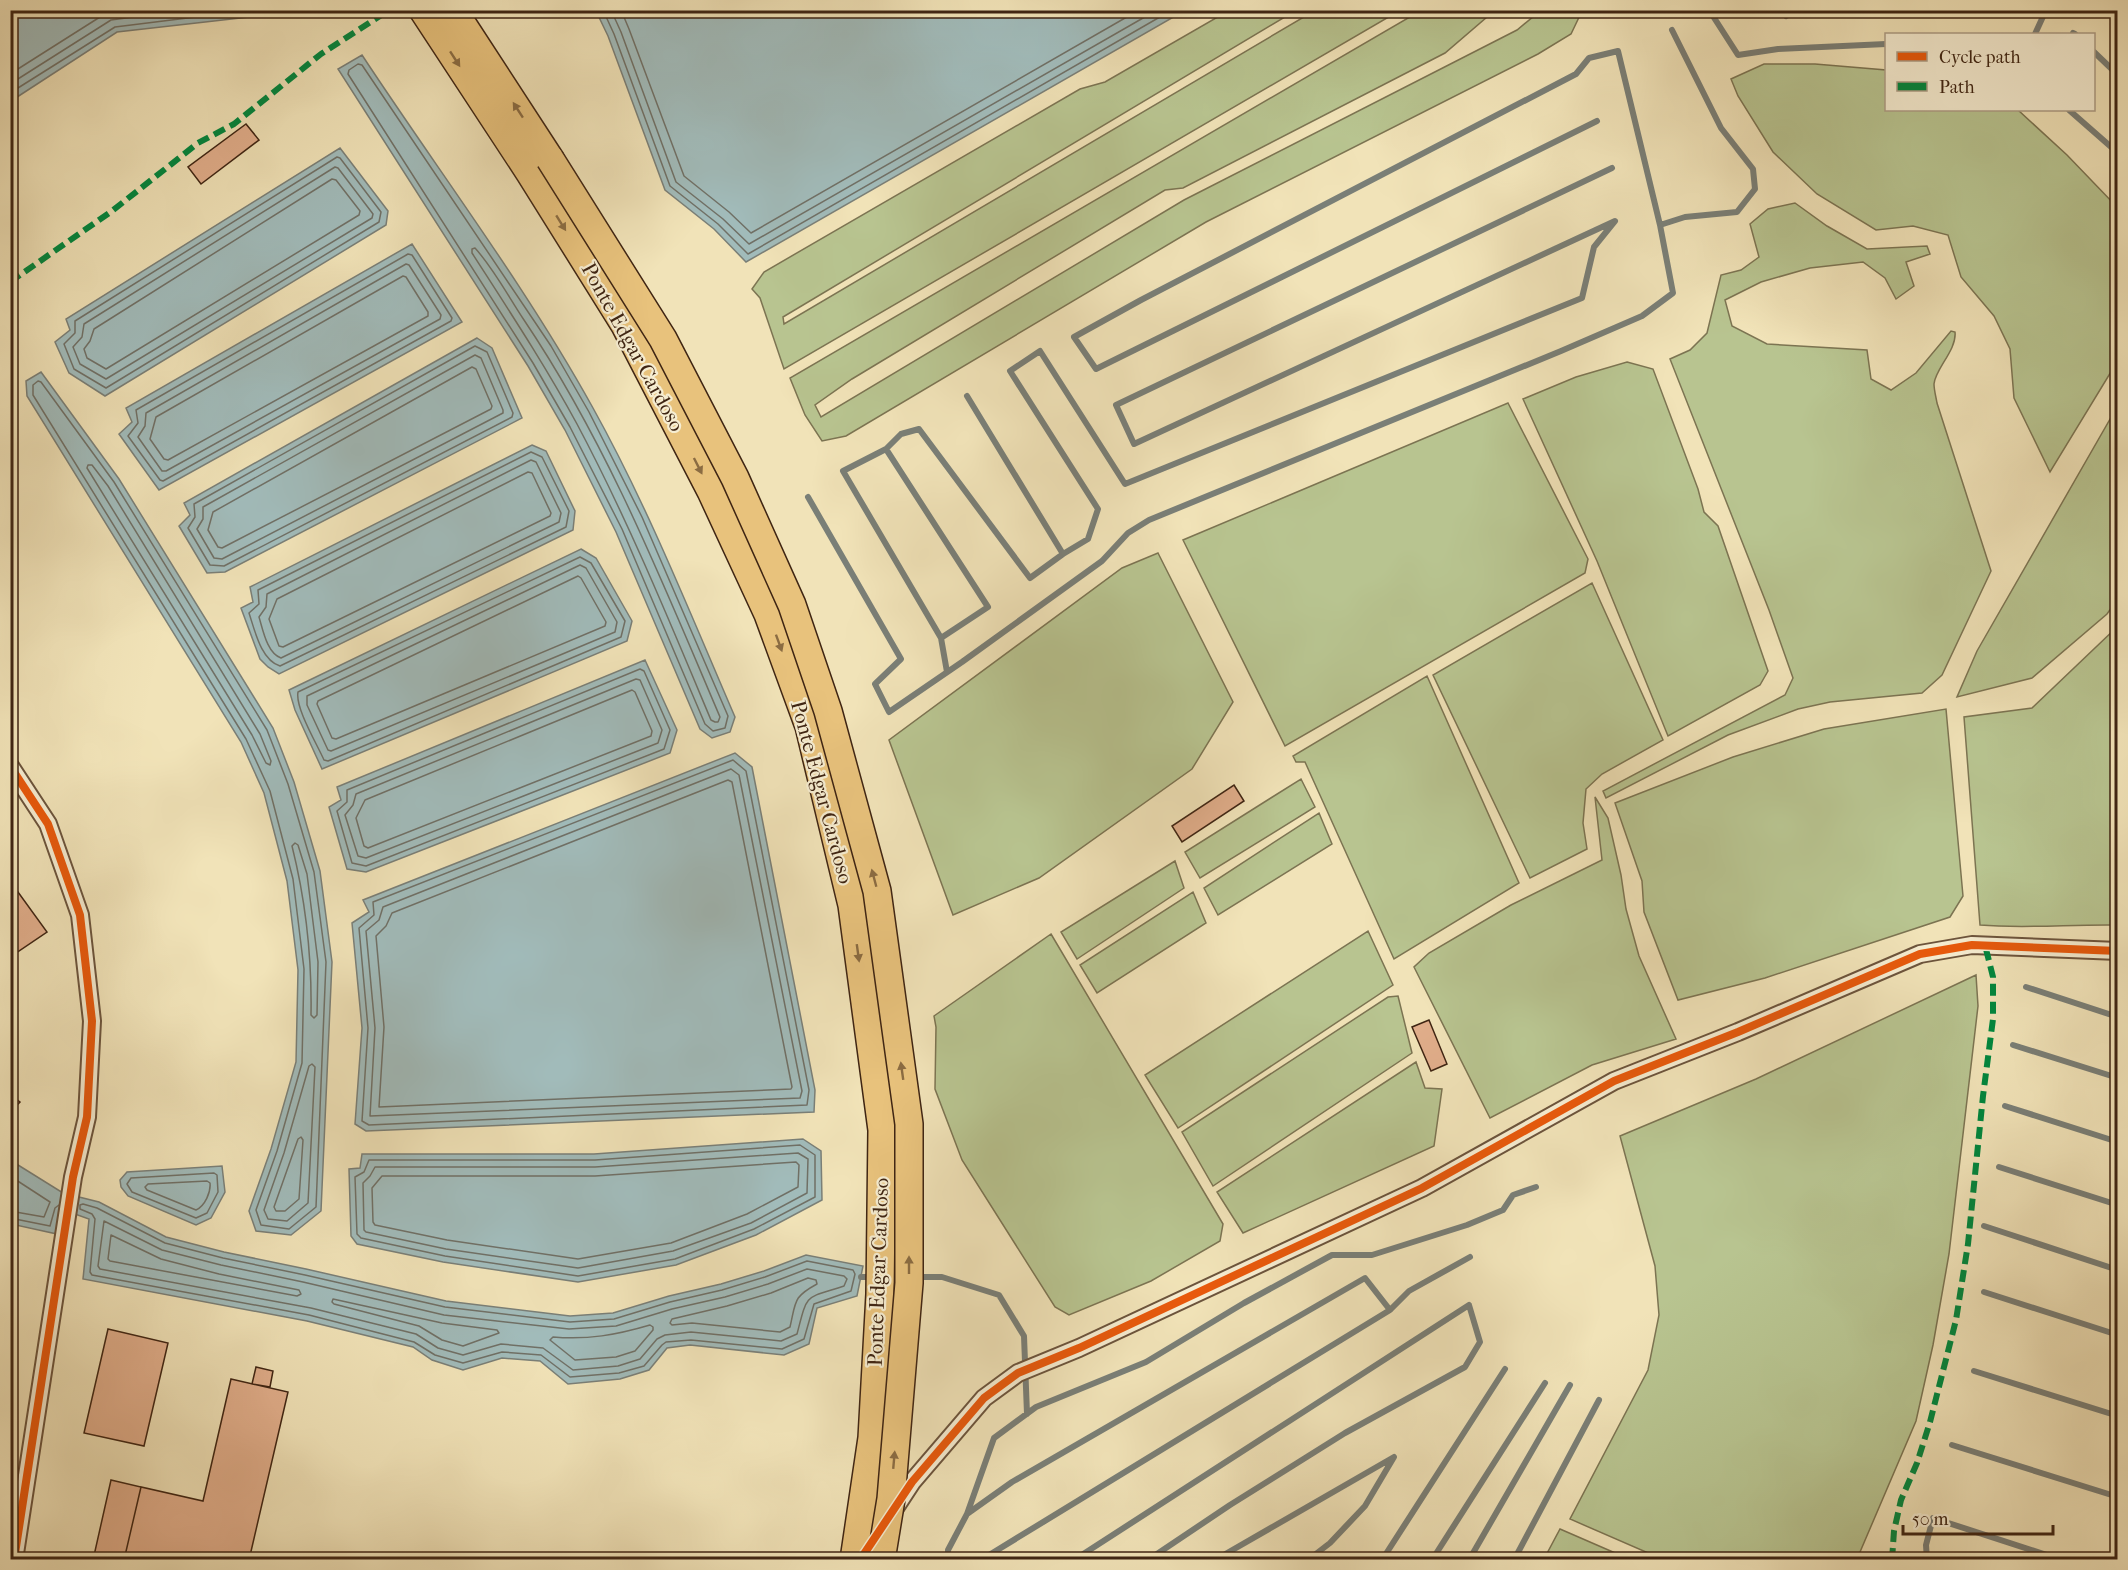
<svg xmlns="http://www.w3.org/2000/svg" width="2128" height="1570" font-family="'IM FELL French Canon',serif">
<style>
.green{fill:#b8c490;stroke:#7c7452;stroke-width:1.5}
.water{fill:#a1bbba;stroke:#7a7f77;stroke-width:1.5}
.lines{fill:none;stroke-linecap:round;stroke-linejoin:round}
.shore{stroke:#707066;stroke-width:1.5}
.stream{stroke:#7a7f77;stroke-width:6}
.building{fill:#e1ae8b;stroke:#3f2513;stroke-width:1.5}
.street-casing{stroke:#6c543c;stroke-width:20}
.primary-casing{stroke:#3f2513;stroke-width:30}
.street{stroke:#f6edd1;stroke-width:16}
.primary{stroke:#e8c27c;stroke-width:27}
.primary-bridge-casing{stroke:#3f2513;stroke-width:30;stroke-linecap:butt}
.primary-bridge{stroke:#e8c27c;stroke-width:27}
.quiet{stroke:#00873e;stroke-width:6;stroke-dasharray:12 6;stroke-linecap:butt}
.cycleway-casing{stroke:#f6edd1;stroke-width:11}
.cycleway{stroke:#e8590c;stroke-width:8}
.oneway{fill:#8b6c42}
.labels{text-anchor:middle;stroke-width:4.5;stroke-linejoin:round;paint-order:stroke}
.street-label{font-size:21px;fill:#3f2513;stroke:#f6edd1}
</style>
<rect width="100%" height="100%" fill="#f1e3b8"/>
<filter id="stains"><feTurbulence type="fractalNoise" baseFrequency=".00333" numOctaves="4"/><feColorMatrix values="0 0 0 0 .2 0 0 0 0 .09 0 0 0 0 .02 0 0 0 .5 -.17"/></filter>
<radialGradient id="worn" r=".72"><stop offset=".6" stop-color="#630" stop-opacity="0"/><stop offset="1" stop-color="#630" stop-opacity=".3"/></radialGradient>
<path class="green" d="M1228,11H1295L783,317L784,324L1314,11H1399L784,369L760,298L752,289L764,272L1080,89L1105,82Z
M1420,11H1494L1445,53L1183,188L1165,190L852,379L815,405L821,417L1184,200L1517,30L1534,16L1526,11H1582L1571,34L1538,54L1206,222L846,436L822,441L805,415L790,378Z
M1764,64H1815L1886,70V110H2018L2067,155L2117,207V362L2050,472L2014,398L2010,349L1994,316L1961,277L1948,235L1913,226L1876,230L1817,194L1773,152L1738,96L1731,79Z
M1795,203L1827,226L1867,249L1927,246L1930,254L1906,262L1914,286L1896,299L1885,278L1863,262L1810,268L1761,282L1725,300L1732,326L1767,344L1867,350L1871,379L1891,390L1916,373L1951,331L1955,332C1957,350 1935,369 1934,384C1934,390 1936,397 1937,403L1991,571L1942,675L1922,693L1830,702L1798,709L1728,735L1606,798L1603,791L1785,695L1793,678L1769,610L1670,359L1690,350L1707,333L1721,275L1741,270L1759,257L1750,224L1768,209Z
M1627,362L1653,369L1698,489L1704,512L1718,526L1768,671L1760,685L1668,736L1597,561L1523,399L1576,377Z
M1508,403L1588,559L1585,573L1285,746L1183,540Z
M2117,407V600L2107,614L2032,678L1957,697L1977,651Z
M1158,553L1233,702L1192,769L1039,878L953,915L889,740L1122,568Z
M1592,583L1663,740L1602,774L1586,789L1583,823L1587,849L1530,878L1433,675Z
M2117,627V925C2072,924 2026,929 1980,925L1964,717L2032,708Z
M1427,676L1519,883L1394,959L1305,762H1296L1293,756Z
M1946,709L1963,896L1950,917L1765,978L1678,1000L1644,912L1642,881L1615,803L1733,757L1824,729Z
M1301,779L1315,807L1200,878L1185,852Z
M1595,797L1608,818L1621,875L1626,909L1639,956L1676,1039L1592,1065L1490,1118L1414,967L1429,953L1511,905L1602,860Z
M1319,813L1332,844L1218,915L1204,888Z
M1175,861L1184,888L1077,959L1061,932Z
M1193,892L1206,923L1097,993L1080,965Z
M1368,931L1393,985L1178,1128L1145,1075Z
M1051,934L1223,1224L1220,1241L1151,1281L1069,1315L1055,1307L962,1160L935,1089L936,1027L934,1016Z
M1976,975L1978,1006L1949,1254L1933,1345L1916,1421L1857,1559H1662L1570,1519L1648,1370L1659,1315L1655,1266L1620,1136L1756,1079Z
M1398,996L1412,1053L1213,1186L1182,1132L1388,997Z
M1416,1062L1425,1088L1442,1089L1434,1146L1243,1233L1217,1192Z
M1560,1529L1629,1559H1544Z"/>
<path class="water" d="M11,10H280V11L275,14L117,32L11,101Z
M596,11H1184L746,262L714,229L665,190L608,36Z
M362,55C439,172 525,285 593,408C648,507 690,613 735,717L730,732L712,738L700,729L616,532L565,430L528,366L338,69Z
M340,148L388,211L386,225L105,396L69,373L55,342L70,330L66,319Z
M412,244L462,322L159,490L119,434L132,422L126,408Z
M477,338L492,348L522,418L225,572L207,573L179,526L190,515L184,503Z
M41,372L119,479L273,728L294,782L320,871L332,962L321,1211L291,1235L256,1231L249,1211L271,1149L296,1062L298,970L287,881L264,793L241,742L27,396L26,381Z
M532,445L546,451L575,511L573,530L279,674L268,667L260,659L241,608L253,602L250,587Z
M581,549L596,558L632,621L627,641L322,769L295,710L289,690Z
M645,660L677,730L670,753L366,872L347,869L329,807L341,800L337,787Z
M735,753L752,767L815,1090L814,1112L366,1131L355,1124L362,1028L352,923L369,912L363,900Z
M803,1139L821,1151L822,1200L756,1235L676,1265L578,1282L443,1262L357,1244L351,1236L349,1169L360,1168L362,1154H594Z
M10,1160L63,1193L99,1202L166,1237L224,1252L306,1269L446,1301L570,1316L613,1313L669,1296L721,1284L764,1271L806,1255L863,1266L857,1296L817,1308L809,1344L784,1355L690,1345L667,1348L649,1370L620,1379L568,1384L540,1361L502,1358L463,1370L432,1360L413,1347L307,1321L83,1279L89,1219L61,1209L57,1234L11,1224Z
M222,1166L225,1192L211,1218L196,1225L128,1196L121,1187L120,1180L127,1172Z"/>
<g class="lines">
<path class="shore" d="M603,10L614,34L670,186L718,224L748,254L1172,10
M611,10L621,32L676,182L723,219L749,244L1157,10
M621,10L629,29L684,176L729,212L751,233L1139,10
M358,64L362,65L551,346L589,412L642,517L728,716L725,728L713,731L705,724L622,529L570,427L533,363L348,74L349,70Z
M10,74L111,10
M10,84L111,20L186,10
M10,93L115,27L252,10
M337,157L340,158L381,212L379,222L106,388L74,369L64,344L75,333V321Z
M335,167L338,168L373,214L372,218L106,379L80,364L73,347L82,337L84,324Z
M332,179L336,180L360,211L359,215L106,369L87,358L84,349L90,341L94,329Z
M475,248C494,269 508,296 524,320C607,443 662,581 720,717L718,722H715L711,720C669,620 628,520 577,424C545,365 508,309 472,253V249Z
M408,254L412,255L452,318L451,321L163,481L160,480L128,436L138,423L136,410Z
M406,264L409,265L441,315L440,319L166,471H162L138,437L145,426L146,413Z
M403,276L406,277L428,312V316L168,460L164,459L150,439L156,417Z
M475,346L487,352L513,413L512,417L224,566L210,565L188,528L195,517L194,504Z
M475,355L481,358L503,410V413L222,559L214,558L197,529L203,519V507Z
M472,367L476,369L492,406L491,409L222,548L218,547L208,530L213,512Z
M38,381L41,382L114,482L267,730L288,784L314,872L326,962L316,1207L289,1229L261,1225L256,1210L277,1151L302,1063L304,969L293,879L270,791L246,739L33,395V385Z
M531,452L542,457L569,511L566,527L280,666C261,660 255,631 249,613L259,604L258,590Z
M531,460L536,462L561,513L559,522L281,658C267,653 263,630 259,617L266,607L267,594Z
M88,465H92L108,486L260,734L271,761L270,765L266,763L252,735L87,468Z
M528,472L532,473L551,513L550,516L283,647L279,646L269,619L277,599Z
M580,557L591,563L625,621L621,637L328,761L324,760C317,744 295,708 298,692Z
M580,565L586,568L617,622L615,632L331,751L328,750L307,705V696Z
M578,576L581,578L606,622L605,626L336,739L332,738L317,704L318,701Z
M640,669L644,671L670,730L664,749L366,866L352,863L337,811L347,802V790Z
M636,679L640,680L662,730L658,743L366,858L358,856L345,815L353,805L356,794Z
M632,690L635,692L652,731L651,736L368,848L364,846L356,818L365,800Z
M733,760L746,771L809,1090L807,1105L369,1125L362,1121L368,1028L359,928L374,915L373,902Z
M731,769L739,775L802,1091L800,1098L370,1116L375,1028L366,931L379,920L383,907Z
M728,780L732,782L792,1087L791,1089L379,1107L384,1027L376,936L386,926L392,913Z
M295,843L298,845L307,874L318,962L317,1015L314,1018L311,1015C312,958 306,902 292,846Z
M312,1064L315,1067L308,1203L287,1221L268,1219L264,1210L284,1153L309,1066Z
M301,1137L303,1140L299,1199L285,1211H276L274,1207L298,1139Z
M800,1145L815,1155V1197L754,1229L675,1259L578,1276L445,1256L361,1238L357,1234L355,1177L364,1172L369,1160H595Z
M798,1153L808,1159L807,1193L751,1223L673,1251L578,1268L446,1249L366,1232L364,1230L363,1183L370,1176L375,1167H595Z
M796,1162L799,1165L798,1187L747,1214L671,1243L578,1259L447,1240L375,1225L373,1222L372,1188L382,1176H595Z
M214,1173L217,1175L218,1192L207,1213L196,1218L132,1192L127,1184L131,1178Z
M10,1176L50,1202L44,1217L10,1211
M207,1181L210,1183C211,1192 205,1206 196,1210L147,1190L145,1187L148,1184Z
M83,1204L97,1208L165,1243L223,1258L305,1275L445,1307L570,1322L614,1319L670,1302L722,1290L765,1277L807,1261L853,1270L855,1274L851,1291L814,1304L804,1339L782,1349L691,1340L666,1342L662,1345L644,1366L619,1373L570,1377L541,1355L502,1352L463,1363L435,1355L414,1342L309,1315L92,1275L90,1272L95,1219L92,1214L80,1209V1205Z
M10,1218L50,1226L55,1208L59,1205
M104,1221L162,1250L221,1265L303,1282L444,1315L569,1329L616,1326L672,1309L725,1297L768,1284L807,1269L844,1276L847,1279L844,1286C804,1299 808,1292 797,1334L781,1341L691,1332L665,1335L657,1339L640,1359L618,1366L573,1370L543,1348L501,1344L463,1355L438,1348L416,1334L311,1308L100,1269L98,1266Z
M111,1235L161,1259L219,1274L299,1290L301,1294L297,1296L110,1261L108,1259Z
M808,1278L816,1280L817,1284C793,1297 796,1301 790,1327L780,1332L692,1323L672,1325L670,1323L672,1319L727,1306L771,1293Z
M333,1299L442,1323L497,1330L499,1333L463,1346L442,1340L419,1326L334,1304L332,1302Z
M650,1325L653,1327V1330L635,1351L616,1357L575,1360L550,1340L553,1337C588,1340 616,1335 650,1325Z"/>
<path class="stream" d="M1716,10L1711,13L1738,55L1778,49L1886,44
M1786,16L1797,10
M2073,33L2075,34
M2035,34L2046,10
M2094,52L2118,75
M2069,110L2118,153
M1660,225L1685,217L1737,212L1755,189L1753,169L1721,128L1672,30
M967,396L1063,554
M886,449L843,471L941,638L947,672
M808,497L901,659L875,684L889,712L962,662L1102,561L1128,533L1149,520L1561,351L1642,316L1673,293L1660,225L1618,51L1589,58L1576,74L1141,300L1074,337L1096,369L1597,121
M941,638L988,607L886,449L901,434L919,429L1030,578L1063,554L1088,539L1098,509L1010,371L1040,351L1125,484L1582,298L1594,247L1615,221L1134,444L1116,405L1612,168
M2026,987L2118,1017
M2013,1045L2118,1078
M2005,1106L2118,1142
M1999,1167L2118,1205
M1984,1226L2118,1270
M861,1277H874
M915,1277H942L999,1295L1024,1336L1027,1414
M1984,1292L2118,1335
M1390,1310L1365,1278L1012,1482L967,1514L994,1438L1036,1407L1146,1362L1244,1303L1332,1255H1372L1467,1225L1503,1210L1513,1195L1536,1187
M1974,1371L2118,1416
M1952,1445L2118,1497
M948,1560V1550L967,1514
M981,1560L1390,1310L1409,1291L1470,1257
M1074,1560L1469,1305L1480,1342L1465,1367L1345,1433L1230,1505L1148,1560
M1215,1560L1394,1457L1365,1506L1330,1543L1308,1560
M1382,1560L1505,1369
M1432,1560L1545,1383
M1469,1560L1570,1385
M1514,1560L1599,1400
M1927,1560L1926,1545L1933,1518L2062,1560"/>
</g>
<path class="building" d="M246,124L259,140L201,184L188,167Z
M1234,785L1244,801L1182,842L1172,826Z
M10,881L47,932L10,957Z
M1429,1020L1447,1064L1431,1071L1412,1027Z
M10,1094L20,1102L10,1112Z
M108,1329L168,1343L144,1446L84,1433Z
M256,1367L273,1371L270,1387L252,1384Z
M231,1379L288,1392L249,1560H124L141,1487L203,1501Z
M111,1480L141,1487L124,1560H93Z"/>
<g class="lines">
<g class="street-casing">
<path id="street" d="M10,766L48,824L80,915L92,1021L87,1117L73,1177L14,1560
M893,1511L912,1482L984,1398L1018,1373L1079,1348L1422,1188L1614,1081L1738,1032L1920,954L1972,945L2118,951"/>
</g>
<g class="primary-casing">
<path id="primary" d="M423,10L530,173L625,325L711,491L768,614L809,726L852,905L882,1130L880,1294L872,1438L854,1560
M453,10L550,159"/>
</g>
<use href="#street" class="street"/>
<use href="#primary" class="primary"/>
<g class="primary-bridge-casing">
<path id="primary-bridge" d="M550,159L663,339L735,478L792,605L828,711L877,891L909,1124V1283L891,1499L881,1560"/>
</g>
<use href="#primary-bridge" class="primary-bridge"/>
<path class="quiet" d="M10,282L112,211L198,143L234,124L321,54L389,10
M1892,1560L1894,1531L1901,1500L1917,1463L1930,1422L1956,1320L1968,1244L1983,1096L1993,1019V977L1985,945"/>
<g class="cycleway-casing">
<path id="cycleway" d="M10,766L48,824L80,915L92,1021L87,1117L73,1177L14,1560
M860,1560L912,1482L984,1398L1018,1373L1079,1348L1422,1188L1614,1081L1738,1032L1920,954L1972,945L2118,951"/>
</g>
<use href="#cycleway" class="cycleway"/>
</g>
<defs><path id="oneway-solid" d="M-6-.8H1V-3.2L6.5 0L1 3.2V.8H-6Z" transform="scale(1.5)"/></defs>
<g class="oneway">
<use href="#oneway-solid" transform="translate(455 59) rotate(57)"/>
<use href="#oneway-solid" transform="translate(518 110) rotate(-123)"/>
<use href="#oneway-solid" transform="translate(561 223) rotate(58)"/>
<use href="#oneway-solid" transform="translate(698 466) rotate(63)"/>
<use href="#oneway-solid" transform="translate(779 643) rotate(70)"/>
<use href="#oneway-solid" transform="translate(874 878) rotate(-105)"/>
<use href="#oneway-solid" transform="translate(858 953) rotate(82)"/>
<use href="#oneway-solid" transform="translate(902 1071) rotate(-98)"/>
<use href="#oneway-solid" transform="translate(909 1265) rotate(-90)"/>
<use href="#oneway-solid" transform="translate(894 1460) rotate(-85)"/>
</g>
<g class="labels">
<g class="street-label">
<text transform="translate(633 347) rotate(61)" y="7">Ponte Edgar Cardoso</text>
<text transform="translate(822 792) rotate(75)" y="7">Ponte Edgar Cardoso</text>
<text transform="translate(878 1272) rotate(-88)" y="7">Ponte Edgar Cardoso</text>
</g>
</g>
<rect width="2128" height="1570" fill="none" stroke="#f1e3b8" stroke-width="36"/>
<rect x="12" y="12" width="2104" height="1546" fill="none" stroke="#3f2513" stroke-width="3"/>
<rect x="18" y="18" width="2092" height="1534" fill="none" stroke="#3f2513" stroke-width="1.5"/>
<rect x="1885" y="33" width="210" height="78" fill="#f6edd1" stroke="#ad9d85" stroke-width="1.5"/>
<rect x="1897" y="52" width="30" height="9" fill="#e8590c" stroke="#ad9d85" stroke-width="1.5"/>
<text x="1939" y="63" font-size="18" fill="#3f2513">Cycle path</text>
<rect x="1897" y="82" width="30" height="9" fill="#00873e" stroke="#ad9d85" stroke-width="1.5"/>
<text x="1939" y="93" font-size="18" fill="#3f2513">Path</text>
<path d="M1903 1525v9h150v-9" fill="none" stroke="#3f2513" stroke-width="3"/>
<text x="1912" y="1525" font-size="18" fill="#3f2513" stroke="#f6edd1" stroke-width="4.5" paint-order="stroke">50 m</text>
<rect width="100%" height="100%" filter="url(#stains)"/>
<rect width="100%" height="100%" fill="url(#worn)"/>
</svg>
